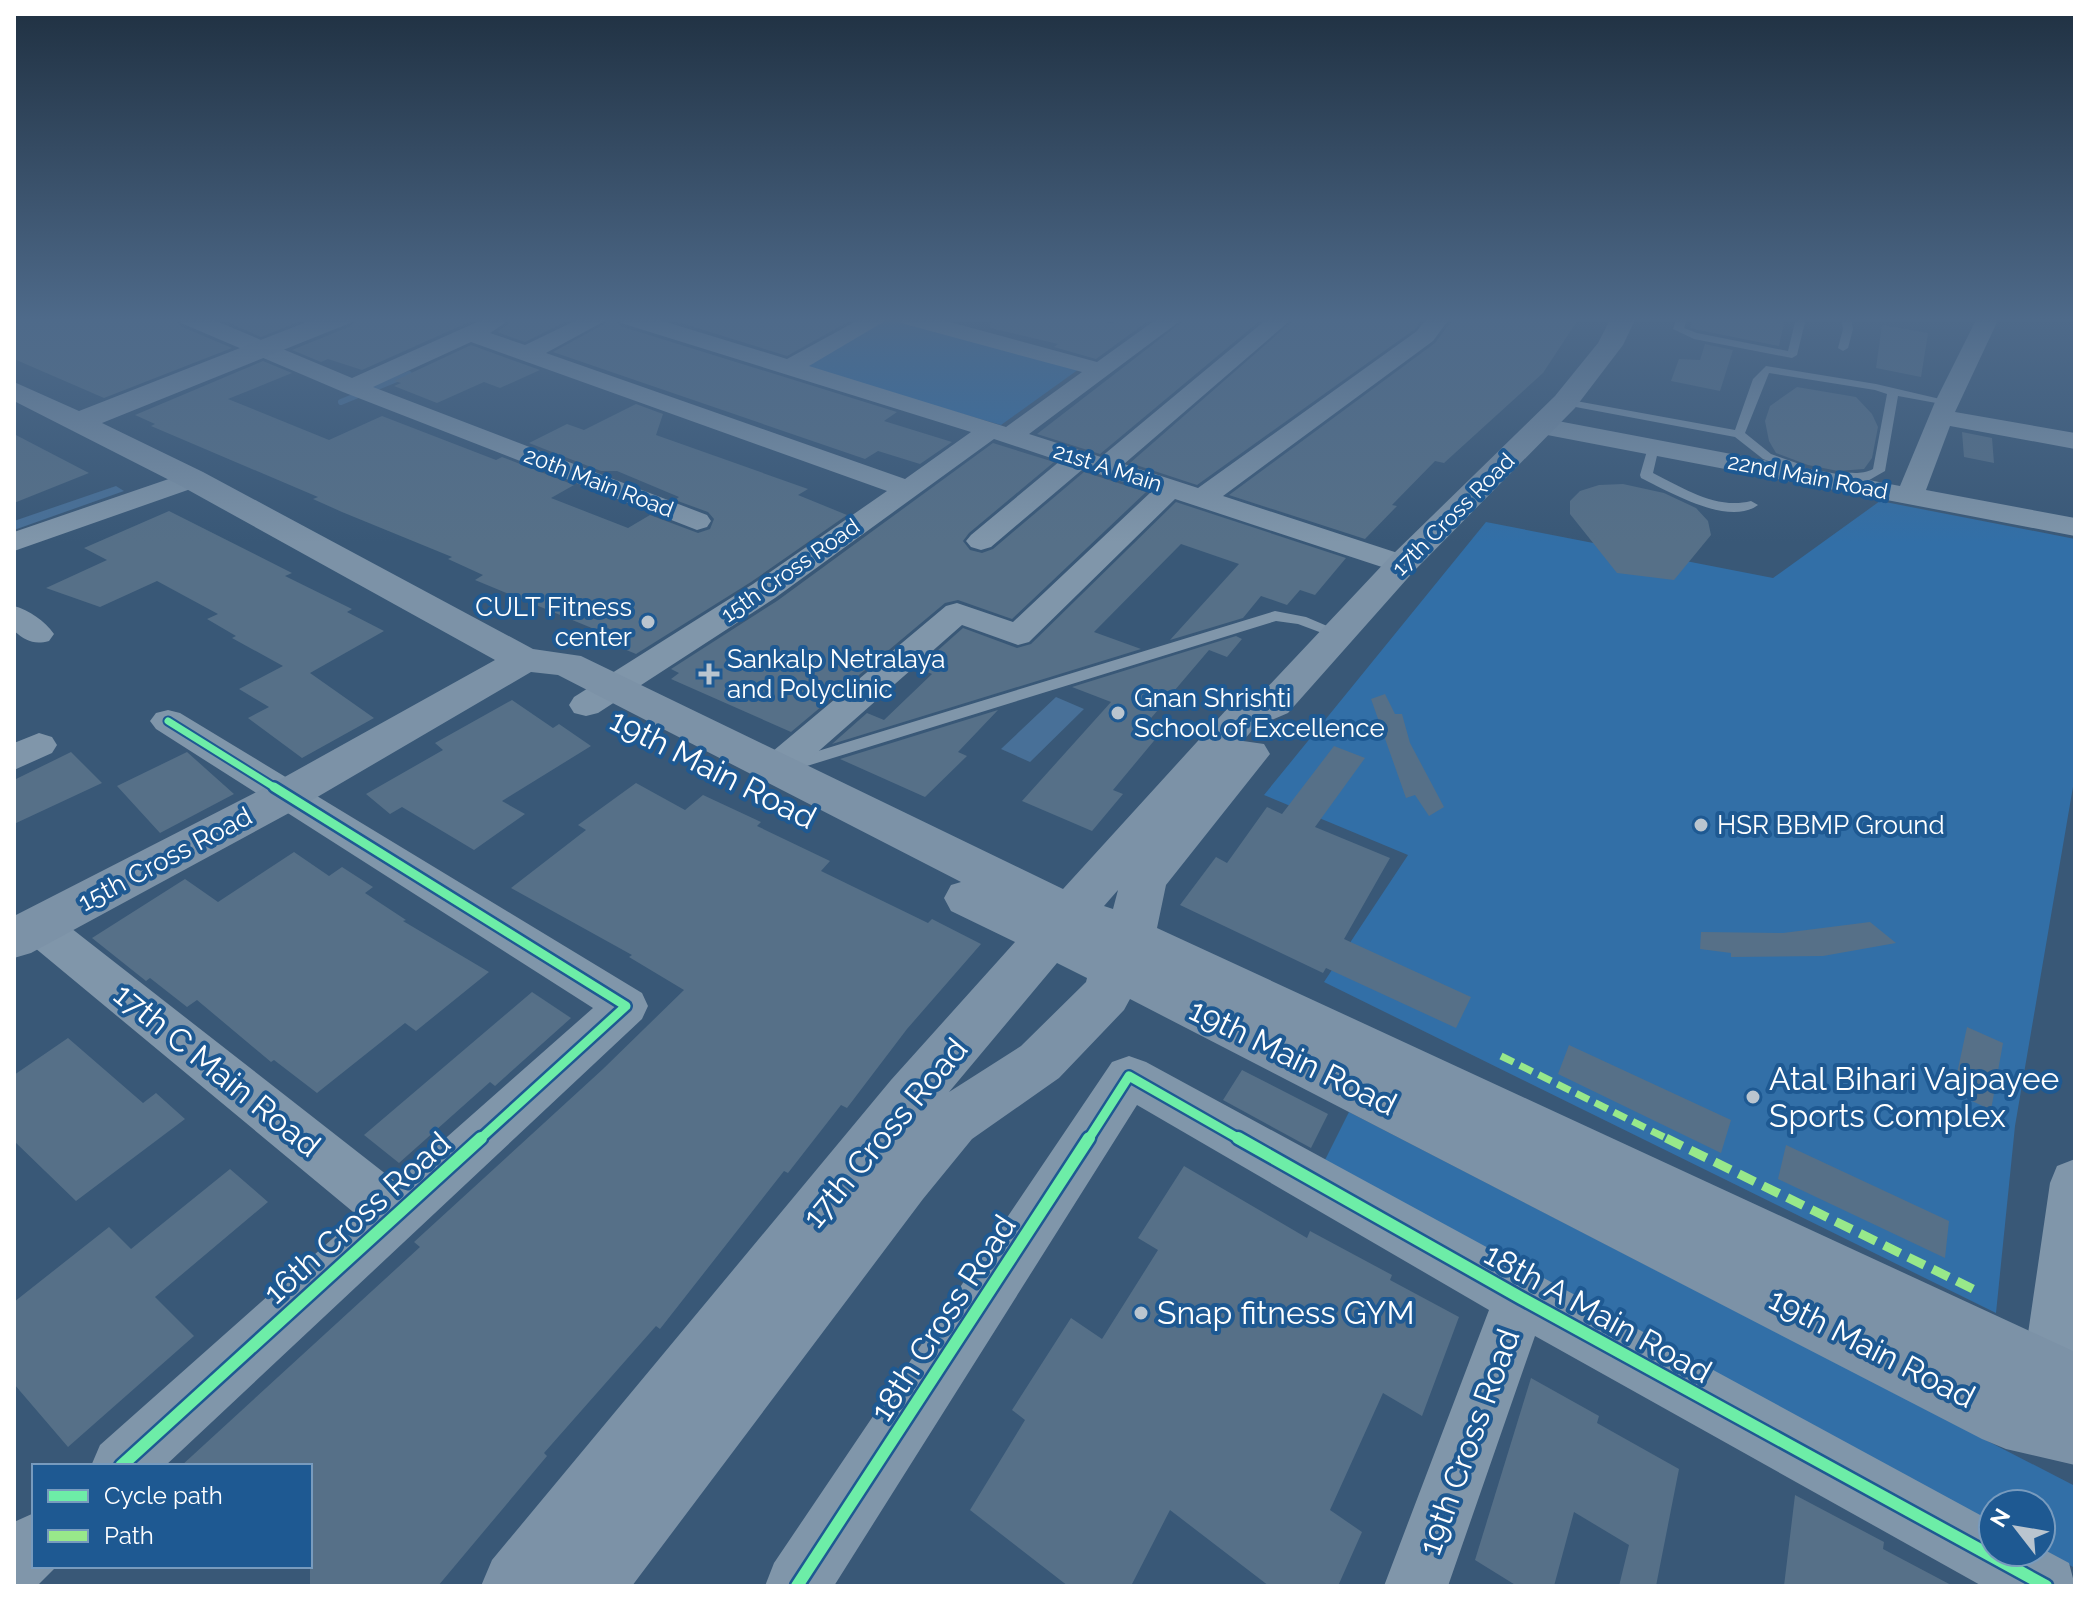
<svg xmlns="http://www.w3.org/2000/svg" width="2089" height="1600" font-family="Raleway,sans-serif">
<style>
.green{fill:#326fa7}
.water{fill:#487098}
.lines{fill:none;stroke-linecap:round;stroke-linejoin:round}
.stream{stroke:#487098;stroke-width:6}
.building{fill:#567088}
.lane{fill:#8096aa;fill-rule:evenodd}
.street{fill:#8096aa;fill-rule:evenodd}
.secondary{fill:#7c92a7;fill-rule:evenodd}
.quiet-far1{stroke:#98e88a;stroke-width:7;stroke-dasharray:14 7;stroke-linecap:butt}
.quiet{stroke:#98e88a;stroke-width:9;stroke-dasharray:18 9;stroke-linecap:butt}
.cycleway-far2-casing{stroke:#1e5992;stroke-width:11}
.cycleway-far1-casing{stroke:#1e5992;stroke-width:14}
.cycleway-casing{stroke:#1e5992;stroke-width:17}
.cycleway-far2{stroke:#6deda7;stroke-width:7}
.cycleway-far1{stroke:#6deda7;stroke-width:9}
.cycleway{stroke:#6deda7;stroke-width:12}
.poi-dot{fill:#bac5cf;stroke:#1e5992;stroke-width:3}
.labels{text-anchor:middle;stroke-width:8;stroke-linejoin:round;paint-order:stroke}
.far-street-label{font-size:22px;fill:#fff;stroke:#1e5992}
.poi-label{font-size:26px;fill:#fff;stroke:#1e5992;text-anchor:start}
.street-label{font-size:26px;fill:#fff;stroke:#1e5992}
.near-street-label{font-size:32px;fill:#fff;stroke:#1e5992}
.near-poi-label{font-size:32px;fill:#fff;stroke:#1e5992;text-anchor:start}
</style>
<rect width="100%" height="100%" fill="#395877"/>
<path class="green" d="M887,318L1079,369L1001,425L800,367Z
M1880,501L2075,539V775L2015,1126L1996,1313L1324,982L1408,855L1264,795L1486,522L1773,578Z
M1349,1112L2075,1486V1568L2041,1550V1504H1993V1525L1320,1170Z"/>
<path class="water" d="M116,486L124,491L14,530V521Z
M1056,697L1084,709L1030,762L1001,749Z"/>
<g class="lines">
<path class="stream" d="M341,402L409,374"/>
</g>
<path class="building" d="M14,318H175L180,326L232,348L104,398L14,359Z
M218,318H308L261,337Z
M356,318H478L362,370L328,359L321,362L292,350L351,326Z
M506,318H573L525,342L497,332L508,324Z
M615,318L620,326L897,412L884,421L952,442L920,464L878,451L865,459L553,352Z
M665,318H855L787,356Z
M991,318H1090L1114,324L1115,318H1152L1096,359L1054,347L1058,344L990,328Z
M1187,318H1263L1100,454L1037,434Z
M1296,318H1408L1421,321L1415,329L1197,485L1130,463Z
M1459,318L1509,321L1512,318H1579L1543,373L1444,463L1435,461L1392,505L1397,506L1365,539L1229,495L1435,343L1447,327Z
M1692,318H1785L1779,346L1698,330L1691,328Z
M1882,325L1928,333L1921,377L1876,368Z
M1705,344L1733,350L1720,391L1671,381L1679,359L1700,360Z
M471,345L540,370L500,388L484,382L437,403L394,386L401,383L394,381Z
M263,361L292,373L228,399L329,440L382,416L496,460L502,457L574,485L551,498L628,528L650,515L698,533L710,529L714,519L708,512L675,500L679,497L617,471H601L529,443L567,424L584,430L636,404L663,414L656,435L808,489L798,495L847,515L751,582L636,654L593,636L599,631L475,580L483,575L448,559L452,557L342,512L313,499L318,497L151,426L155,424L135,415Z
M1797,387L1856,397L1872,414L1878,427L1872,458L1864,469L1838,471L1808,465L1776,453L1769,441L1765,421L1770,406Z
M1962,432L1992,438L1994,463L1964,457Z
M14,434L89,473L14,503Z
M993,443L1054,462L969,533L963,541L970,550L982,553L993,549L1084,472L1146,492L1012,619L958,600L945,603L791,732L671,679L679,673L671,669L777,601Z
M1623,484L1664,493L1696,508L1708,521L1711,535L1674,580L1617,573L1570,514V501L1580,491L1599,485Z
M1176,502L1346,558L1315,595L1300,590L1287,605L1261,596L1243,618L1170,640L1239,564L1181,544L1094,632L1141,649L832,744L867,713L884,720L932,674L918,668L963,628L1017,648L1031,644Z
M169,511L292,573L285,576L352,609L347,612L384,631L310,673L374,718L302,758L248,718L269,707L239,689L283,666L232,638L236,636L207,619L218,614L157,581L100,607L46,588L107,560L84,548Z
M1236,636L1242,639L1227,657L1209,650L1146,724L1163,730L1113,790L1123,794L1092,831L1022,801L1111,702L1072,687Z
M1385,694L1395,714H1402L1410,743L1444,807L1429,816L1415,795L1406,798L1371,699Z
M512,700L553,728L559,724L591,746L502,801L525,814L474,850L402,807L390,814L366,794L443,750L435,743Z
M998,710L958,752L967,756L925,797L840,759Z
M1334,746L1365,758L1315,827L1390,858L1344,939L1471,997L1456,1028L1326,968L1323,973L1180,905L1216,857L1227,863L1267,807L1282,814Z
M71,752L102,783L14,824V780Z
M187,752L234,794L160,833L117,786Z
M636,783L685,810L703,795L761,822L757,826L830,861L821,871L928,923L932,919L981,944L907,1029L847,1108L841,1105L788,1173L784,1171L660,1329L656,1326L544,1453L547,1456L438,1586H310V1466H181L420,1247L414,1242L603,1069L684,990L629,957L632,955L511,888L586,830L578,825Z
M294,852L329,876L342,867L373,887L365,893L406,920L403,921L489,972L416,1031L405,1023L317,1093L274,1060L271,1062L197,1000L187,1007L150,978L146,981L92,938L185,879L218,902Z
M1870,922L1896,943L1823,956L1731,957V953L1700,949L1701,932L1783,933Z
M532,992L571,1018L495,1086L490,1082L399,1163L364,1135Z
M1967,1027L2003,1043L1991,1110L1953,1092Z
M68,1038L143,1103L156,1093L185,1119L76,1201L14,1141V1075Z
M1569,1045L1731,1120L1721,1153L1558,1074Z
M1242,1070L1328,1114L1311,1148L1223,1100Z
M1786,1145L1949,1221L1945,1258L1778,1179Z
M1184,1166L1307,1238L1310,1231L1392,1275L1390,1280L1459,1317L1422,1416L1383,1393L1330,1510L1362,1532L1338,1586H1269L1170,1510L1131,1586H1068L970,1510L1025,1420L1012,1410L1071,1318L1102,1339L1158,1250L1138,1238Z
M230,1169L268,1202L155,1297L194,1336L68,1447L14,1384V1302L109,1227L131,1249Z
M1531,1378L1599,1416L1597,1423L1679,1469L1656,1586H1619L1629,1545L1574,1512L1554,1586H1517L1475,1560Z
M1795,1495L1884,1542L1883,1549L1953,1586H1784Z"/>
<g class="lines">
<path class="lane" d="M1677,318H1687L1684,328L1697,333L1788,351L1796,318H1806L1797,355L1792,358L1694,339L1673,329Z
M1841,318H1851L1853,329L1848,348L1843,351L1838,348L1843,329Z
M1766,366L1876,384L1953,402L1947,405L1898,396L1885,471L1864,483L1836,476C1845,469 1858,477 1873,469L1887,394L1875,390L1769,373L1745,433L1771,454L1805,466V472L1801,473L1763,459L1735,437L1565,405L1559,402L1565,399L1735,430L1753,379Z
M1649,444L1659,447L1653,473C1683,488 1717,510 1751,501L1758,505C1729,527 1670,492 1641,478L1640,475Z
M1275,611L1306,617L1346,634L1338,639L1298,624L1276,621L794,770H782L779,766L782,762Z"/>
<path class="street" d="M178,318H209L352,378L486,318H502L505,323L490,333L525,345L581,318H610L546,353L905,479L971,432L621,323L618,318H653L787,359L862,318H890L809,366L1006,427L1082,372L901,323L898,318H935L1097,362L1158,318H1184L1029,434L1101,457L1268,318H1293L1124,464L1198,488L1417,331L1427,318H1450L1433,341L1223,496L1413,558L1417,564L1413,570L1402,573L1391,570L1175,499L1029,642L1018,645L962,625L787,779L774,783L761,779L756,770L761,761L946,606L957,603L1013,622L1152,491L1083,469L991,547L981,550L971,547L966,541L971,535L1060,461L994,439L775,598L598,713L586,716L574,713L569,705L574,697L753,584L887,491L471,342L373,387L707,515L711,521L707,527L697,530L343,392L181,323Z
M1977,318H1999L1955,412L2075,433V449L1950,426L1926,490L2075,518V536L1542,434L1533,431L1529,426L1533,421L1542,418L1900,486L1935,402Z
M192,471L202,473L206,479L202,485L14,551V532Z
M14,606C29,610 45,621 54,634L49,641C34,645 26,641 14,631Z
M168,710L180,713L642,993L648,1006L642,1019L165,1466H91L100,1445L358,1216L23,938L17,926L23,914L38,910L53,914L396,1182L593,1008L156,729L150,721L156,713Z
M39,733L52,737L57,745L52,753L14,770V743Z
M1129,1056L1146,1062L1993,1522V1552H2041V1548L2069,1563L2075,1586H1982L1535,1336L1448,1586H1384L1489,1310L1137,1105L834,1586H765L774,1563L1112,1062Z
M2075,1159V1400L2069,1416L2048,1424L2027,1416L2019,1395L2050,1183L2057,1166Z
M34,1513V1566H57L37,1586H14V1522Z"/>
<path class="secondary" d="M317,318H353L350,323L102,423L203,472L533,649L581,656L1063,889L1227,709L1260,695L1390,557L1555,396L1598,343L1611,318H1636L1623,345L1575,408L1414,571L1288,713L1255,727L1243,741L1264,744L1270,754L1166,885L1157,928L2073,1351L2075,1353V1465L2006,1449L1982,1439L1130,999L1124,1010L1059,1078L972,1139L923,1199L632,1586H481L492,1560L891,1080L1015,942L951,911L944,898L951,885L961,882L558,675L531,672L302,806L31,953L14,958V916L272,784L495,660L181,486L14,401V382L79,411ZM1118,890L1113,909L1104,906ZM1057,963L1087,978L1086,982L1021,1046L949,1092Z"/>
<path class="quiet-far1" d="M1501,1056L1670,1140"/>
<path class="quiet" d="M1666,1138L1973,1289"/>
<g class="cycleway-far2-casing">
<path id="cycleway-far2" d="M168,721L277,789"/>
</g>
<g class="cycleway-far1-casing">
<path id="cycleway-far1" d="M274,787L626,1006L479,1140
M1088,1140L1129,1076L1241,1140"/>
</g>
<g class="cycleway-casing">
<path id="cycleway" d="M1238,1138L1521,1298L2046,1586
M121,1466L481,1138
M797,1586L1089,1138"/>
</g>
<use href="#cycleway-far2" class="cycleway-far2"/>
<use href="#cycleway-far1" class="cycleway-far1"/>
<use href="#cycleway" class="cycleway"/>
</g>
<linearGradient id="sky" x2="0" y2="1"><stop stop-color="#1f3041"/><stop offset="0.59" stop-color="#4e6a8a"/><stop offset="1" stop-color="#4e6a8a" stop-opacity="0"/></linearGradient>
<rect width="2089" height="542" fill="url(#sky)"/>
<g class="poi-dot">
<circle cx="648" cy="622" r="8"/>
<path d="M705 662h8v8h8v8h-8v8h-8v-8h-8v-8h8z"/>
<circle cx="1118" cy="713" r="8"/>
<circle cx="1701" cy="825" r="8"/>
<circle cx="1753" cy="1097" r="8"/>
<circle cx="1141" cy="1313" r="8"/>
</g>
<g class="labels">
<g class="far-street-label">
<text transform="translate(1108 467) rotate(18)" y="8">21st A Main</text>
<text transform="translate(1808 476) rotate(11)" y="8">22nd Main Road</text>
<text transform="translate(599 482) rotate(21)" y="8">20th Main Road</text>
<text transform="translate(1453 514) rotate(-45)" y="8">17th Cross Road</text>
<text transform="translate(790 570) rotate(-35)" y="8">15th Cross Road</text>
</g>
<g class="poi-label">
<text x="632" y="616" text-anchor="end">CULT Fitness<tspan x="632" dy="30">center</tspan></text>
<text x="727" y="668">Sankalp Netralaya<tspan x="727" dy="30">and Polyclinic</tspan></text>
<text x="1134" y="707">Gnan Shrishti<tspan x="1134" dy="30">School of Excellence</tspan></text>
<text x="1717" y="834">HSR BBMP Ground</text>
</g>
<g class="street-label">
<text transform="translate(165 859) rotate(-28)" y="9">15th Cross Road</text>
</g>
<g class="near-street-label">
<text transform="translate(713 769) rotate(27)" y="11">19th Main Road</text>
<text transform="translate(1293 1057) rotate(26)" y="11">19th Main Road</text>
<text transform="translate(217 1070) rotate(39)" y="11">17th C Main Road</text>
<text transform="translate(885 1133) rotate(-50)" y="11">17th Cross Road</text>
<text transform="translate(357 1218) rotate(-42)" y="11">16th Cross Road</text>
<text transform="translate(1598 1313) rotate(29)" y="11">18th A Main Road</text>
<text transform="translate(943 1318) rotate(-57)" y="11">18th Cross Road</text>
<text transform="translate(1872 1348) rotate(27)" y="11">19th Main Road</text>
<text transform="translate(1469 1442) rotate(-70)" y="11">19th Cross Road</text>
</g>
<g class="near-poi-label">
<text x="1769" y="1090">Atal Bihari Vajpayee<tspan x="1769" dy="37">Sports Complex</tspan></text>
<text x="1157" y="1324">Snap fitness GYM</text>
</g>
</g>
<rect width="2089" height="1600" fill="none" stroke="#ffffff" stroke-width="32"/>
<rect x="32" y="1464" width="280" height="104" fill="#1e5992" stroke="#789bbe" stroke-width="2"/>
<rect x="48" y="1490" width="40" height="12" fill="#6deda7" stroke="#789bbe" stroke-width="2"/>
<text x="104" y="1504" font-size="24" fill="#ffffff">Cycle path</text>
<rect x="48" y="1530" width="40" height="12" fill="#98e88a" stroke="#789bbe" stroke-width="2"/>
<text x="104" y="1544" font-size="24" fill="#ffffff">Path</text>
<g transform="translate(2017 1528) rotate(301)"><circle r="38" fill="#1e5992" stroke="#789bbe" stroke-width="2"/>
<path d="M0-6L14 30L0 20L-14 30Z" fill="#bac5cf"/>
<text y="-12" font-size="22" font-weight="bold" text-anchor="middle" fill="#ffffff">N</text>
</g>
</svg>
